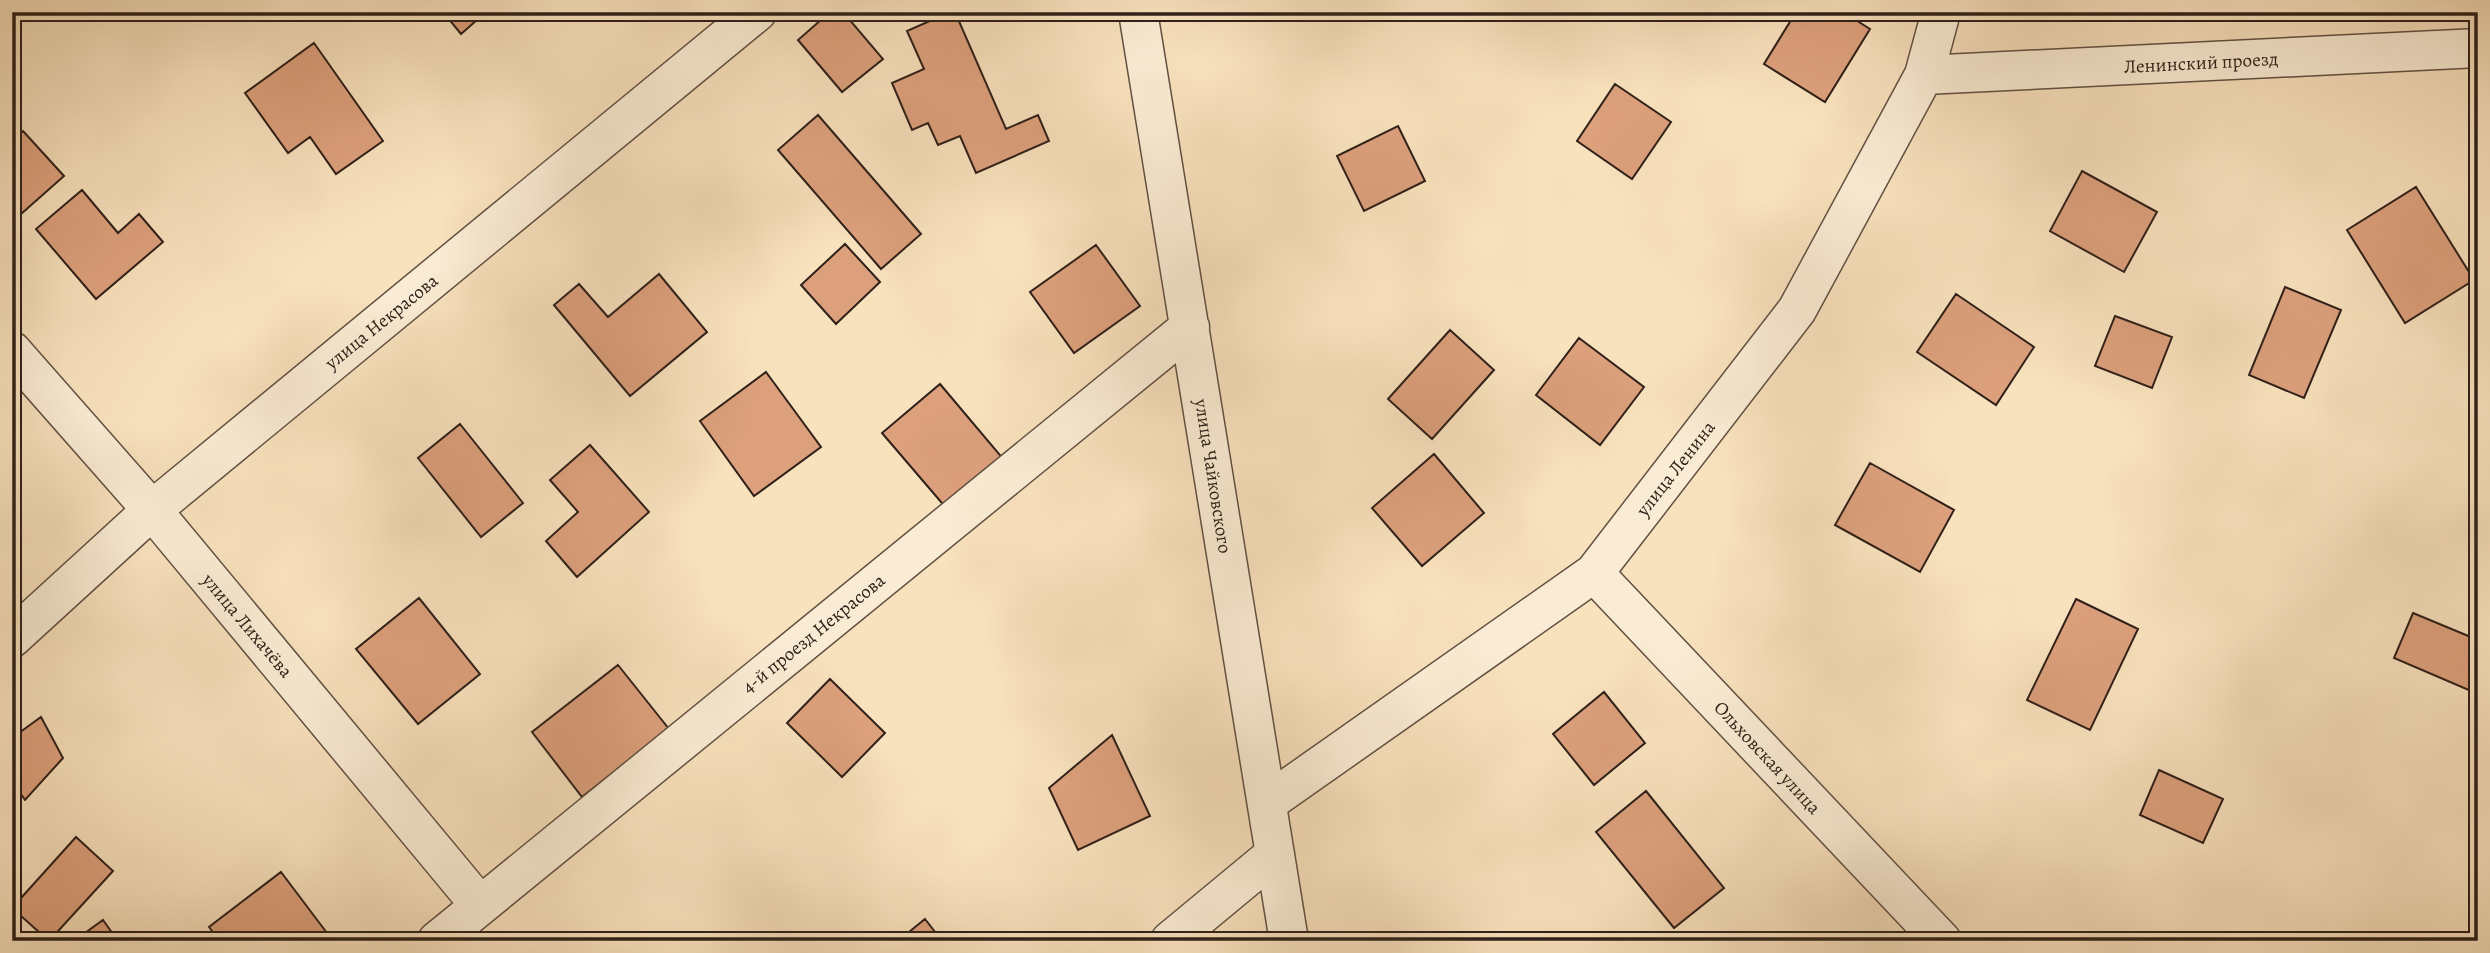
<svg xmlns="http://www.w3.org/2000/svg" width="2490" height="953" font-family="Alegreya,serif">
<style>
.building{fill:#dca07c;stroke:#2f2019;stroke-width:2}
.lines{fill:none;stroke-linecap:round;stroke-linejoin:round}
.minor-casing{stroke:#615042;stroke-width:41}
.minor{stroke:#faecd4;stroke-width:38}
.labels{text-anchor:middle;stroke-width:5;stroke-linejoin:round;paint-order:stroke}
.street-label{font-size:19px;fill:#2f2019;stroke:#faecd4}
</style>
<rect width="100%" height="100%" fill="#f8e1bd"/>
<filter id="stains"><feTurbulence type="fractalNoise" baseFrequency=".00286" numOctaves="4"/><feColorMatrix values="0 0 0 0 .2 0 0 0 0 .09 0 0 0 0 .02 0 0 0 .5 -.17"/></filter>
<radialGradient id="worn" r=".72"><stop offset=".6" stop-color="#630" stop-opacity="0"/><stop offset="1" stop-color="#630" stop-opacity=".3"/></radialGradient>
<path class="building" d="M443,12H486L461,34Z
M830,12H843L883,59L842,92L798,40Z
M950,12H955L1006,129L1038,115L1049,141L976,173L960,136L938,145L928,123L912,130L892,83L924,69L907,31Z
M1796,12H1843L1870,29L1825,102L1764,64Z
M314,43L383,141L336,174L310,137L288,153L245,93Z
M1615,84L1671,122L1632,179L1577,141Z
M818,115L921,234L881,269L778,150Z
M1398,126L1425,181L1364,211L1337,156Z
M23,131L64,176L12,222V140Z
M2082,171L2157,212L2124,272L2050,231Z
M2416,187L2474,280L2405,323L2347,230Z
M82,190L118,233L139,214L163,242L96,299L36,229Z
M845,244L880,282L836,324L801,285Z
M1096,245L1140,306L1074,353L1030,292Z
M659,274L707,332L630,396L554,305L579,284L608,317Z
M2285,287L2341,310L2304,398L2249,375Z
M1956,294L2034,347L1996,405L1917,352Z
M2115,316L2172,337L2152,388L2095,366Z
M1450,330L1494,370L1432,439L1388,399Z
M1579,338L1644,387L1600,445L1536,395Z
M766,372L821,447L754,496L700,421Z
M940,384L1005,461L947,509L882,433Z
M460,424L523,503L481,537L418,458Z
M590,445L649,512L577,577L546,541L578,512L550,480Z
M1434,454L1484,513L1422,566L1372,508Z
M1870,463L1954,510L1920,572L1835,525Z
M419,598L480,674L418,724L356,649Z
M2076,599L2138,629L2090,730L2027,700Z
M2413,613L2478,640V694L2394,658Z
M618,665L669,729L582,797L532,732Z
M830,679L885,733L842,777L787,723Z
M1604,692L1645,743L1594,785L1553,734Z
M41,717L63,758L25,800L12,781V738Z
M1112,735L1150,816L1078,850L1049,788Z
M2159,770L2223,799L2203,843L2140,815Z
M1646,791L1724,888L1674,928L1596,832Z
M76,837L113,871L49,941L12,908Z
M281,872L333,941H220L209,927Z
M925,919L942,941H898Z
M103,920L118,941H74Z"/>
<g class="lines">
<g class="minor-casing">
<path id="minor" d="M1138,12L1289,941
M1924,75L2478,48
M12,351L152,510L479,904
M1594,573L1942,941
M12,638L152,510L757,12
M1267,803L1594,573L1797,310L1924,75L1941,12
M437,941L1190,327
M1170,941L1275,854"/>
</g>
<use href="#minor" class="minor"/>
</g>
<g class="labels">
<g class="street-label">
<text transform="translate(2201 62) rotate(-3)" y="7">Ленинский проезд</text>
<text transform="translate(381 321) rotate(-39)" y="7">улица Некрасова</text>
<text transform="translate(1675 468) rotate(-52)" y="7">улица Ленина</text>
<text transform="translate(1214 476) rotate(81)" y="7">улица Чайковского</text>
<text transform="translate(248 625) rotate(50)" y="7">улица Лихачёва</text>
<text transform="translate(813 633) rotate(-39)" y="7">4-й проезд Некрасова</text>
<text transform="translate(1768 757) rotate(47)" y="7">Ольховская улица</text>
</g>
</g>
<rect width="2490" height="953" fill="none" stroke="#f8e1bd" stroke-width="42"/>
<rect x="14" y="14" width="2462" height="925" fill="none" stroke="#2f2019" stroke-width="3.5"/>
<rect x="21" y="21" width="2448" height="911" fill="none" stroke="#2f2019" stroke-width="2"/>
<rect width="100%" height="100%" filter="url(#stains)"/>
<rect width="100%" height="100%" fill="url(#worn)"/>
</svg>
